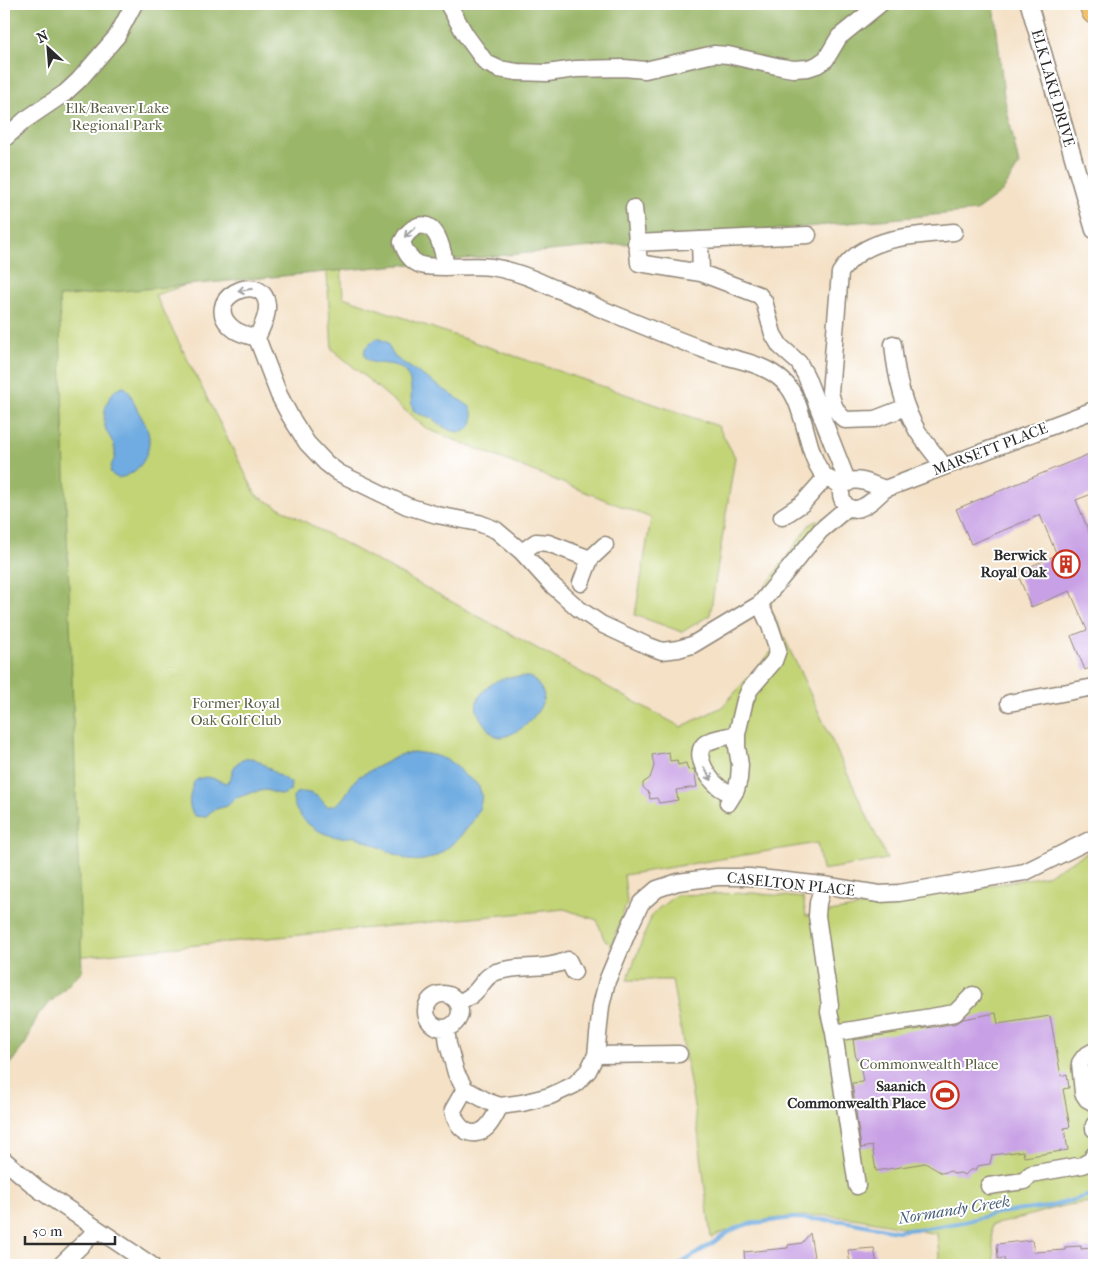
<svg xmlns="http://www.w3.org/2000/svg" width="1098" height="1269" font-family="'IM FELL French Canon',serif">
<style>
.green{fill:#c3d477;stroke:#778051}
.forest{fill:#9ab668;stroke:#62704a}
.water{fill:#70ace1;stroke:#4e6c86}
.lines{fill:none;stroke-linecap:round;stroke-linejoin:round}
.stream{stroke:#70ace1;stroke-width:4}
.building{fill:#c8a0e5}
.minor-casing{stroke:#908678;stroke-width:19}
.highway-casing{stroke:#908678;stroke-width:26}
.minor{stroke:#fff;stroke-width:16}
.highway{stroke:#f3c26a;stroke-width:24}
.oneway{stroke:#a0a0a0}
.labels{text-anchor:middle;stroke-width:4;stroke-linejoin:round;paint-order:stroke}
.street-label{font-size:15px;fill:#2b2b2b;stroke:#fff}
.park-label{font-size:15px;fill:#595e42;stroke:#fff}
.poi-label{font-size:15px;font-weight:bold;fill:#2b2b2b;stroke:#fff;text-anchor:end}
.water-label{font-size:16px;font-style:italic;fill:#475f74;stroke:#fff}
</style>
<rect width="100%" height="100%" fill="#fff"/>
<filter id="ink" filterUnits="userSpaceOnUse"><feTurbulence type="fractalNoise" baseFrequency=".02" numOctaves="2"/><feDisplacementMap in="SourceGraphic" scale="10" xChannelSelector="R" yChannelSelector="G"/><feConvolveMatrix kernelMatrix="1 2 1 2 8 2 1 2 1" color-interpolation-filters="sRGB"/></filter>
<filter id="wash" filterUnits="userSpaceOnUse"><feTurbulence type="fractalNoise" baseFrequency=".0096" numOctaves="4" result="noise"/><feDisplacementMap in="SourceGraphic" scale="20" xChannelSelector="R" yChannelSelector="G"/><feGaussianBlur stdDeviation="1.12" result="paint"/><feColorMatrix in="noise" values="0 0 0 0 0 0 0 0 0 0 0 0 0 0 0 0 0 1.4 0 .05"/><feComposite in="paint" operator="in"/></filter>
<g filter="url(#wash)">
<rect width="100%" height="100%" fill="#f4e1c6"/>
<path class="green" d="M4,4L338,214L343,297L718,426L735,457L710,615L682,632L635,615L651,518L427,429L332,349L324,230L236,269L155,295L256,495L681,727L722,707L774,649L753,604L810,524L836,513L848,519H858L818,535L769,605L887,859L822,870L817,843L624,875L627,903L611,946L604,939L597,920L564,909L4,964Z
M1094,849V1202C1059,1203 1025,1219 991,1225L995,1265H940L937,1234C902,1228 866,1218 831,1216C793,1214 744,1220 711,1238L697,1123L672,980H627L652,915L658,909L676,895L753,893L803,898L806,916L1045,876Z"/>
<path class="forest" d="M4,4H994L1004,96L1019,165L1002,192L976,211L59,297L82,971L38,1015L26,1043L4,1072Z"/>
<path class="water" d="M377,338L387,342L392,353L396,358L469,406C479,420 470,436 453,431C445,429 439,424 433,419C428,415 420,416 415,412C406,403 418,383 402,369C388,358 361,371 365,348Z
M123,386C132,392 132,400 137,409C142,418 148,427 149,438C150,458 137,475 118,478L111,474C108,466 116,461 115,452C115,443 109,437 106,430C101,415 107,391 123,386Z
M529,677C535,679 542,689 544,695C543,706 536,714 529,722C525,727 507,738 500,737C493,736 489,731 485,725C473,709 473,700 489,686C494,682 499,679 505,678C513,676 521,677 529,677Z
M413,752C429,754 442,755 456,766C459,769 461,773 464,775C470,779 475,781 479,787C492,810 451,850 431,858C423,861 416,861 408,860L357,837C351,836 344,838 338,837C319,835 294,818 293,798L296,793C309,790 319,795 326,806C343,809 348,786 358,777L400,755Z
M253,758C263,763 268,768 277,774C281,778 286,779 291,783L290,791L282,795L266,790L254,792L236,798L227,806L213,810L205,817L195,816C186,806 190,794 194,782C204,773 215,779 226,783L228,782C236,768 231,760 253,758Z"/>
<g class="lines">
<path class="stream" d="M679,1265L734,1229L748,1224L793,1218L843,1221L896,1231L927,1228L964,1222L997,1213L1048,1207L1094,1194"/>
</g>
<g id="blocks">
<path class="building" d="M1094,452V493L1076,500L1094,544V666L1085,670L1071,636L1087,630L1070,591L1031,607L1017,572L1057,555L1040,515L971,544L956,509Z
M669,752L670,761L677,760L678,765L686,763L688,770L694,769L697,787L676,790L678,800L659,803L657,798L650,799L649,793L643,787V783L650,778L654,766L652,755Z
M996,1013L998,1024L1050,1016L1061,1076L1067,1074L1069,1088L1063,1089L1070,1127L1064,1128L1068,1150L1024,1157L1023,1151L992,1155L990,1164L977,1166L975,1170H970L965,1175L960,1173L954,1174L951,1171L942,1173L925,1163L876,1171L872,1146L861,1148L852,1083L863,1082L859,1058L856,1059L853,1040L957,1023L963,1019Z
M810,1233L815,1263L799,1265H745L744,1252L788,1248V1245L802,1243Z
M1032,1240L1034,1252L1065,1250V1247L1081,1246V1249L1092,1248L1093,1263L1078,1265H1051V1264L1005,1265L1004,1258L998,1259L997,1244Z
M874,1248L877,1265H850L848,1250Z"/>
</g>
</g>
<g filter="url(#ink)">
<use href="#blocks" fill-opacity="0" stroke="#908678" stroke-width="1"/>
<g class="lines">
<g class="minor-casing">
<path id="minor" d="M448,4L465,34L486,63L499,69L517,72L547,73L576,69L624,68L645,70L714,54L728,55L781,67L793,69L808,68L817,65L826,59L839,37L880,4
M1029,4L1094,230
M4,139L25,120L65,93L79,80L117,36L134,4
M634,208L639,263L701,273L759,295L764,301L773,334L780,346L799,363L806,376L848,483
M700,240L701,273
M636,243L808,235
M446,266C443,253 438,220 418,226C410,229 406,234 402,242C405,252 410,261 421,265C440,270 471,264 491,267C512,270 530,277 549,286C566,293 583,299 599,308C634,322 669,337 705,350C731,360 762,361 783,381C807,402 805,459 826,477C831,481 838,483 843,486
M257,338C250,336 241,334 235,330C195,300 264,268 267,305C268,317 261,328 257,338L279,395L290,416L307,443L326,463L339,473L407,506L437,515L479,523L496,530L522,552L551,584L579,609L601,624L646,645L662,651L678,649L692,645L760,604L820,531L848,507
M893,344C896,375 902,405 918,432C926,444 935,455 944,466
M906,407L875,419L845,420C835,412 833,404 830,392L840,273C864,235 914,236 954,232
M885,489C875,486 862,478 851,481C832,486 843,514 860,508C870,505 878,495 885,489L1094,410
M782,517L803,503L826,477
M522,552L536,542L548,543L590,559L605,545
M581,583L590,559
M1009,703L1094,687
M733,795C728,792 723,790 719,787C709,779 691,753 706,743C714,738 727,737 737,734
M728,803L736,790L739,779L740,765L737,747V734L745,700L750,689L774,661L778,650L770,626L760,604
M823,885L818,903L817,916L830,1005L829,1012L834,1033L857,1186
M426 1011a17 17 0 1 1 34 0a17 17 0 1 1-34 0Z
M458,1003C465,1000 472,996 477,990C484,982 486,976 496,972C520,964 545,971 568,960L574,972
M446,1028L448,1044L456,1073L465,1089L489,1102L500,1106L522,1103L550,1096L574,1085L588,1071L596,1055L601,1006L607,981L630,926L641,903L657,889L678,882L717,877H750L823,885L879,894L899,893L1025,872L1094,838
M834,1033L955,1013L973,995
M1094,1051L1085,1056L1080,1063L1083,1093L1087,1099L1094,1103
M596,1055L679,1054
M465,1089L453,1110C455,1127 472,1142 487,1127C493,1121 496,1113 500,1106
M1094,1125V1129
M4,1160L38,1189L151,1265
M989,1186L1024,1181L1031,1174L1083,1165L1091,1160L1094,1155
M61,1265L98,1229"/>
</g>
<g class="highway-casing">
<path id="highway" d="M1091,4L1094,12"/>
</g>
<use href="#minor" class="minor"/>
<use href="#highway" class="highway"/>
</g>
<defs><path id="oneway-shaft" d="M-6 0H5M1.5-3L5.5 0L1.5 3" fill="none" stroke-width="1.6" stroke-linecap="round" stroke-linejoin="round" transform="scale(1.25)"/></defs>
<g class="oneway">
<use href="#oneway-shaft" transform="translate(410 232) rotate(137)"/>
<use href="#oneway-shaft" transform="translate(245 290) rotate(171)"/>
<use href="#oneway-shaft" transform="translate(708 774) rotate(59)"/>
</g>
</g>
<defs>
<g id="building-ring" transform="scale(1.4375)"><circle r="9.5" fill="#fff" stroke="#c8321e" stroke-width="1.5"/><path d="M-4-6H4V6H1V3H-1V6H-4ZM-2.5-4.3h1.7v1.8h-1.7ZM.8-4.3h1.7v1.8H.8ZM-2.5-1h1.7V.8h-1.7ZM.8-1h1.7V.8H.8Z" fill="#c8321e"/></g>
<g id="stadium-ring" transform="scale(1.4375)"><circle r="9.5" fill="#fff" stroke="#c8321e" stroke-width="1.5"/><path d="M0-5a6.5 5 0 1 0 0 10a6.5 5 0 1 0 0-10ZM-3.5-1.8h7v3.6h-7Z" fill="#c8321e"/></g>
</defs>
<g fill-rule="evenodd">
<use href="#building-ring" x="1066" y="564"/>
<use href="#stadium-ring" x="945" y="1095"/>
</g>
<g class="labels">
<g class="street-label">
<text transform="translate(1053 88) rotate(74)" y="5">ELK LAKE DRIVE</text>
<text transform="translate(990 449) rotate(-21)" y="5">MARSETT PLACE</text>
<text transform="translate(791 884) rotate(6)" y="5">CASELTON PLACE</text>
</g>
<g class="park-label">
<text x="117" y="113">Elk/Beaver Lake<tspan x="117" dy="17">Regional Park</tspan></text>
<text x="236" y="708">Former Royal<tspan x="236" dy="17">Oak Golf Club</tspan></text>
<text x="929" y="1069">Commonwealth Place</text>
</g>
<g class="poi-label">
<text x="1047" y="560">Berwick<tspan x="1047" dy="17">Royal Oak</tspan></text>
<text x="926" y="1091">Saanich<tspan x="926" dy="17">Commonwealth Place</tspan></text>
</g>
<g class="water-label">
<text transform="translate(954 1209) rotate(-9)" y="6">Normandy Creek</text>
</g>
</g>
<rect width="1098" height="1269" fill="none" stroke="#fff" stroke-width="20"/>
<g transform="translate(48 48) rotate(334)" stroke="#ffffff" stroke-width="4" paint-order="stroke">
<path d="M0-4L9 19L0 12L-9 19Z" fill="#2b2b2b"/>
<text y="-8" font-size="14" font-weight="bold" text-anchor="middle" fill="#2b2b2b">N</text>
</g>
<path d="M25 1236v8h90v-8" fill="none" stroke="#2b2b2b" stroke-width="2.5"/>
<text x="32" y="1236" font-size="15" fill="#2b2b2b" stroke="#ffffff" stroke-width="4" paint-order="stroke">50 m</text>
</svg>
